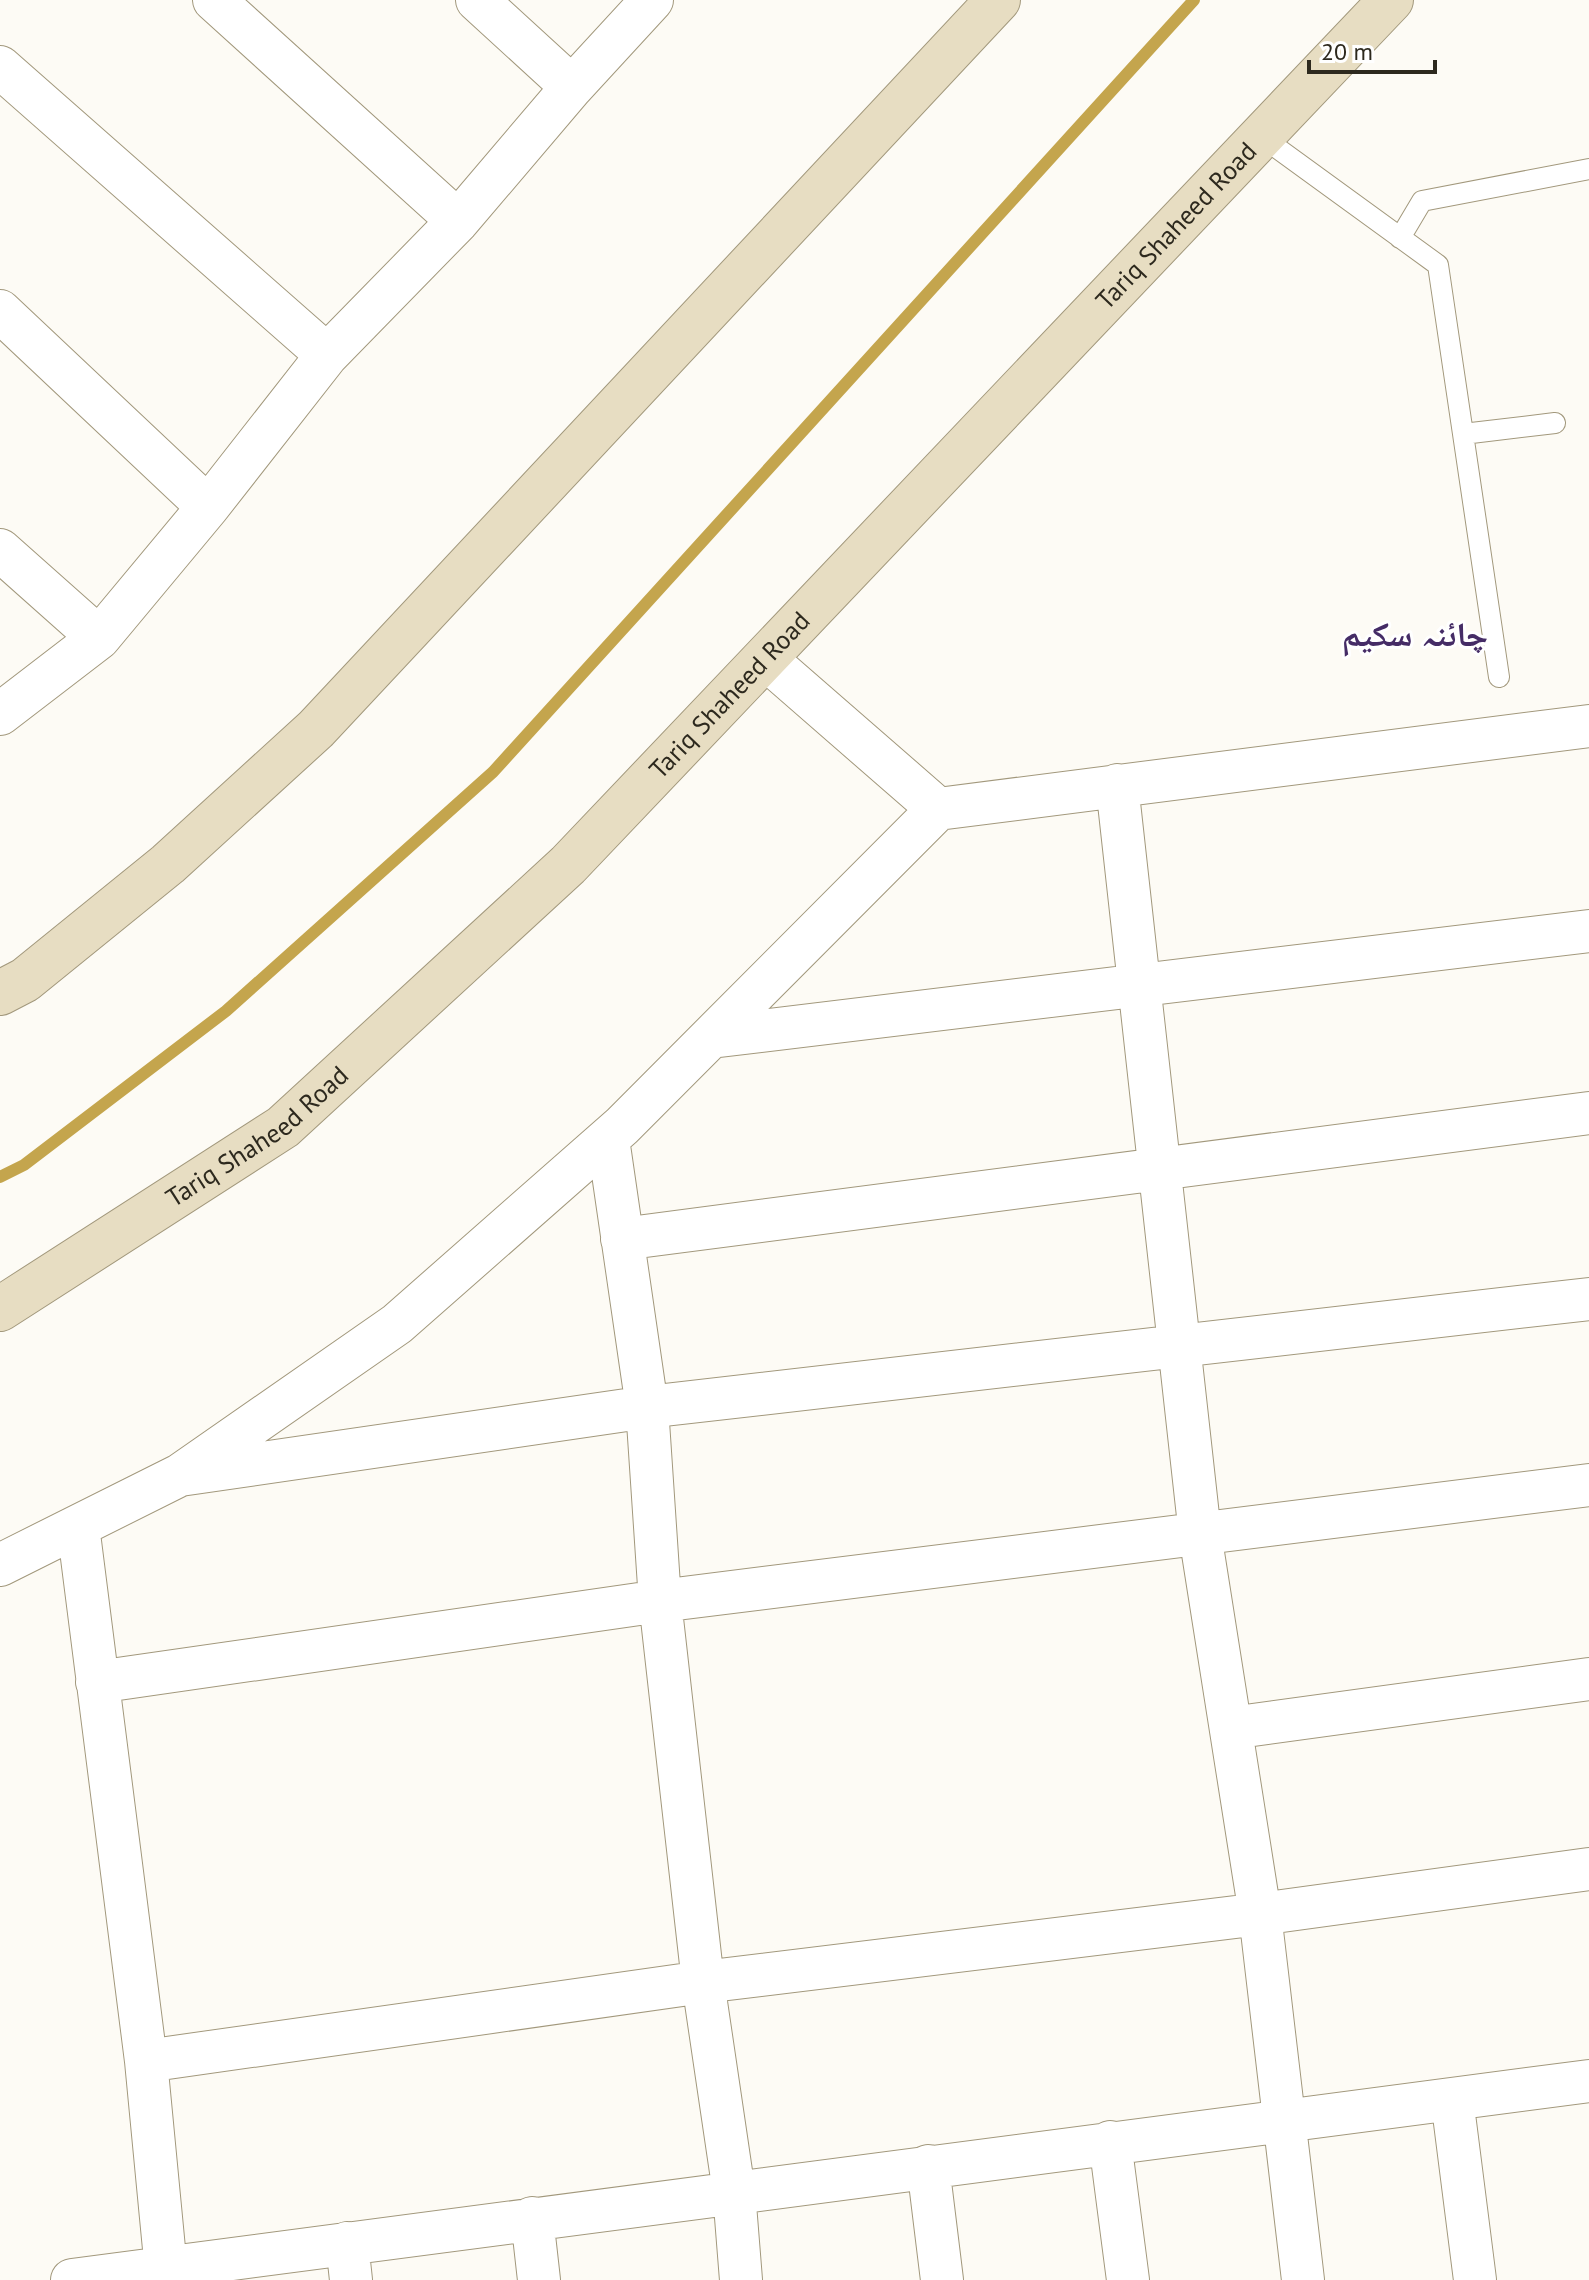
<svg xmlns="http://www.w3.org/2000/svg" width="1589" height="2280" font-family="'PT Sans','Noto Naskh Arabic',sans-serif">
<style>
.lines{fill:none;stroke-linecap:round;stroke-linejoin:round}
.stream{stroke:#c4a54d;stroke-width:12}
.lane-casing{stroke:#a2987c;stroke-width:22}
.street-casing{stroke:#a2987c;stroke-width:44}
.secondary-casing{stroke:#a2987c;stroke-width:46}
.lane{stroke:#fff;stroke-width:20}
.street{stroke:#fff;stroke-width:42}
.secondary{stroke:#e7ddc2;stroke-width:44}
.labels{text-anchor:middle;stroke-width:6;stroke-linejoin:round;paint-order:stroke}
.street-label{font-size:26px;fill:#2d291e;stroke:#fff}
.district-label{font-size:34px;font-weight:bold;fill:#452c66;stroke:#fff}
</style>
<rect width="100%" height="100%" fill="#fdfbf5"/>
<g class="lines">
<path class="stream" d="M0,1177L24,1165L226,1011L493,772L1194,0"/>
<g class="lane-casing">
<path id="lane" d="M1262,137L1438,265L1499,677
M1400,238L1422,201L1589,169
M1463,434L1555,423"/>
</g>
<g class="street-casing">
<path id="street" d="M214,0L458,221
M477,0L572,87
M0,67L327,355
M0,311L208,507
M0,550L99,638
M767,660L938,809L1589,726
M0,714L99,638L208,507L327,355L458,221L572,87L652,0
M1117,785L1200,1534L1260,1914L1303,2280
M711,1037L1589,931
M608,1139L647,1407L660,1601L703,1982L734,2192L741,2280
M622,1239L1589,1113
M180,1475L647,1407L1589,1299
M78,1526L146,2061L703,1982L1260,1914L1589,1869
M0,1565L180,1475L397,1324L622,1126L938,809
M97,1682L660,1601L1589,1485
M1231,1728L1589,1679
M146,2061L167,2280
M1452,2099L1475,2280
M1110,2142L1128,2280
M928,2166L942,2280
M532,2218L539,2280
M347,2243L351,2280
M72,2280L1589,2081"/>
</g>
<g class="secondary-casing">
<g id="secondary">
<path d="M0,993L25,980L168,864L316,729L998,0"/>
<path id="s1" d="M0,1309L283,1127L568,865L1391,0"/>
</g>
</g>
<use href="#lane" class="lane"/>
<use href="#street" class="street"/>
<use href="#secondary" class="secondary"/>
</g>
<g class="labels">
<g class="street-label">
<text dy="9" stroke="none"><textPath href="#s1" startOffset="1606">Tariq Shaheed Road</textPath></text>
<text dy="9" stroke="none"><textPath href="#s1" startOffset="958">Tariq Shaheed Road</textPath></text>
<text dy="9" stroke="none"><textPath href="#s1" startOffset="310">Tariq Shaheed Road</textPath></text>
</g>
<g class="district-label">
<text x="1415" y="646">چائنہ سکیم</text>
</g>
</g>
<path d="M1309 60v12h126v-12" fill="none" stroke="#2d291e" stroke-width="4"/>
<text x="1321" y="60" font-size="24" fill="#2d291e" stroke="#ffffff" stroke-width="6" paint-order="stroke">20 m</text>
</svg>
